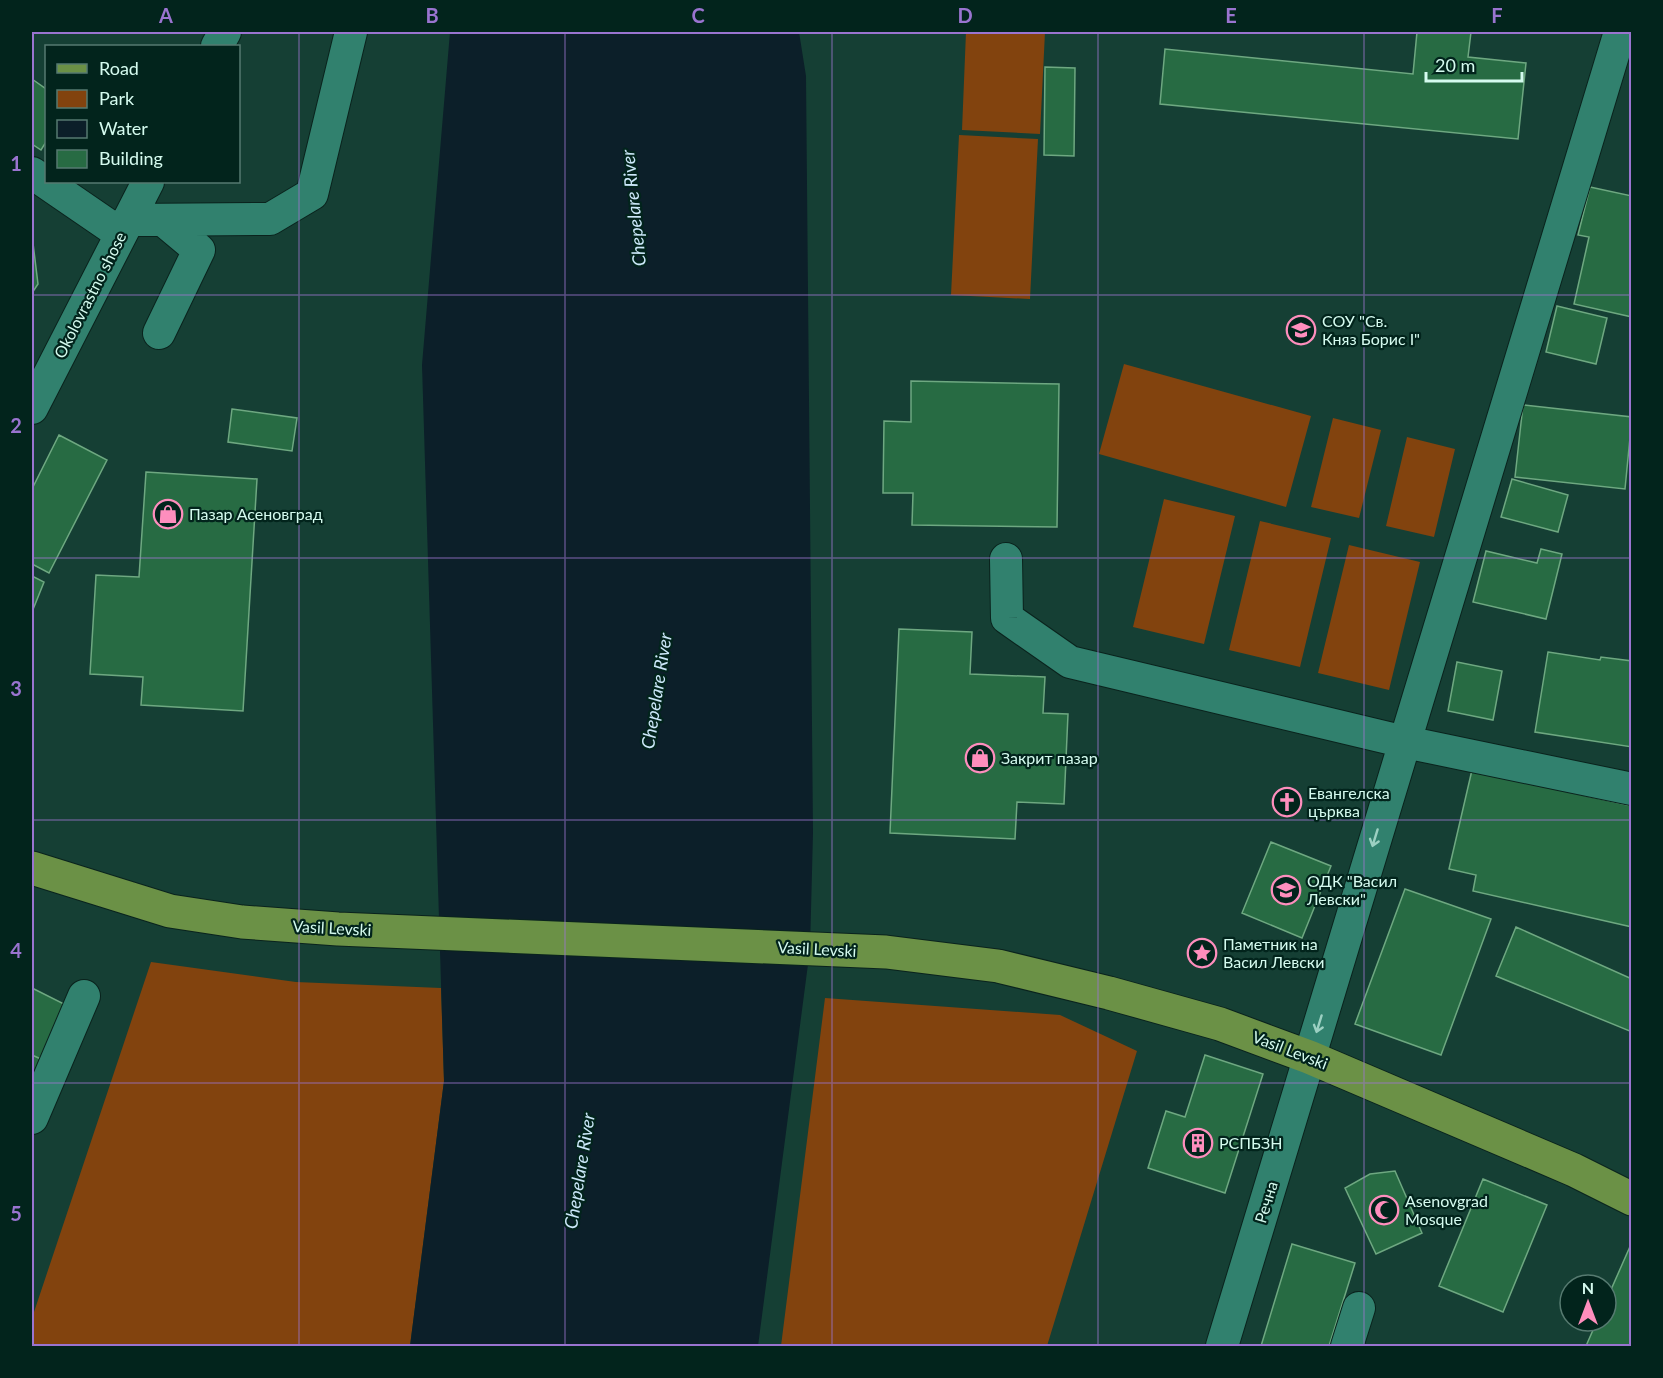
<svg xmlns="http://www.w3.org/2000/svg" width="1663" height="1378" font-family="Lato,sans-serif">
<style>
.green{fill:#82430e}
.water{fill:#0c1f29}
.building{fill:#276b43;stroke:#6ea881;stroke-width:1.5}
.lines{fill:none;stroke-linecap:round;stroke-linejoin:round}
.minor-casing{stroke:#0a231d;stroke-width:34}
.major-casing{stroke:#0a231d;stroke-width:35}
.minor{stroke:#31816e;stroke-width:32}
.major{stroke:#6b9146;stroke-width:33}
.oneway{stroke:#9cd0c2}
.grid{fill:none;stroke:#9a74d0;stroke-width:1.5;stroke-opacity:0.55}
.labels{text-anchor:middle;stroke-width:4.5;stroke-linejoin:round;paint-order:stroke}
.street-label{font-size:16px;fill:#d5fbef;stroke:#02241c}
.poi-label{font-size:16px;fill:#d5fbef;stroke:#02241c;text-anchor:start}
.water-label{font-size:18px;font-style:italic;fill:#cce8f9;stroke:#02241c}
.neatline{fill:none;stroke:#9a74d0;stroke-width:2}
.grid-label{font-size:20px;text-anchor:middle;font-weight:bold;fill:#9a74d0}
</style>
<rect width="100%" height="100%" fill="#153f34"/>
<path class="green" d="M966,32H1045L1040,134L962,130Z
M959,135L1038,139L1030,299L951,295Z
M1124,364L1311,416L1286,507L1099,454Z
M1333,418L1381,430L1359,518L1311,507Z
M1407,437L1455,449L1434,537L1386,526Z
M1164,499L1235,516L1204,644L1133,627Z
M1260,521L1331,538L1300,667L1229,650Z
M1349,545L1420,562L1389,690L1318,673Z
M151,962L296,982L441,988L444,1081L410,1346H32V1318Z
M825,998L1060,1015L1137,1051L1047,1346H781Z"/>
<path class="water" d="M450,32H799L806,76L813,833L810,949L758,1346H410L444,1081L422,365Z"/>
<path class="building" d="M1417,32H1471L1468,57L1526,63L1518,139L1160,104L1165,49L1413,74Z
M1045,67L1075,68L1074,156L1044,155Z
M32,79L46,89V142L41,150L32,144Z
M1590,187L1632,196V317L1574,304L1589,237L1578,235Z
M32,235L38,284L32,293Z
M1557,306L1607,318L1596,364L1546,352Z
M911,381L1059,384L1057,527L912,525L913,493H883L884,421L911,422Z
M1523,405L1632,417L1625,489L1515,477Z
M232,409L297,418L292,451L228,442Z
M59,435L107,460L49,573L32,564V489Z
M146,472L257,479L243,711L141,705L143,677L90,674L96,575L139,577Z
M1512,479L1568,495L1558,532L1501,517Z
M1541,549L1562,554L1546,619L1473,602L1486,551L1537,563Z
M32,576L44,582L32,612Z
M899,629L972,632L970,674L1045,677L1043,713L1068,714L1064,804L1017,802L1015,839L890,833Z
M1548,652L1600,660L1601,657L1632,661V747L1535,732Z
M1457,662L1502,671L1493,720L1448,711Z
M1472,770L1632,806V927L1473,891L1476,875L1449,869Z
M1271,842L1331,866L1302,938L1242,913Z
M1405,889L1491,919L1441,1055L1355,1024Z
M1516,927L1632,979V1032L1496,976Z
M32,988L70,1007L43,1060L32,1055Z
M32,1055L43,1060L32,1084Z
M1205,1055L1263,1074L1225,1193L1148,1168L1166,1111L1185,1117Z
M1395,1171L1422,1233L1376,1254L1345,1188L1370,1174Z
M1483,1179L1547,1205L1503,1312L1439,1286Z
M1632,1242V1346H1586L1597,1321H1606V1301Z
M1292,1244L1355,1263L1329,1346H1261Z"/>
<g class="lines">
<g class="minor-casing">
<path id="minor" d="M217,46L225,32
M32,173L121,234
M128,220L270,219L312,194L351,32
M159,333L199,250L163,220
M32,408L148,182
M1006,559L1007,618L1070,662L1405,742L1632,789
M32,1118L84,996
M1222,1346L1620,32
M1347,1346L1359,1308"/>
</g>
<g class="major-casing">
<path id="major" d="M32,868L170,911L242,922L338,929L886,952L998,966L1109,993L1220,1024L1309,1057L1574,1170L1632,1199"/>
</g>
<use href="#minor" class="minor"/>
<use href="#major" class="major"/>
</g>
<defs><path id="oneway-shaft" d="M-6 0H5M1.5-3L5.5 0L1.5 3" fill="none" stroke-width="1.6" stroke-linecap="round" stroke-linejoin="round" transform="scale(1.5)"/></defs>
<g class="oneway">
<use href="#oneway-shaft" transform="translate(1375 838) rotate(107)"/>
<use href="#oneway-shaft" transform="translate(1319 1024) rotate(107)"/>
</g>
<path class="grid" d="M299,32V1346M565,32V1346M832,32V1346M1098,32V1346M1364,32V1346M32,295H1632M32,558H1632M32,820H1632M32,1083H1632"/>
<defs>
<g id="school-ring" transform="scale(1.5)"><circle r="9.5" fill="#02241c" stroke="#fe8ebd" stroke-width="1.5"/><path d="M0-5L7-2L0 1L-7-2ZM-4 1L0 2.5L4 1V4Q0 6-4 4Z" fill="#fe8ebd"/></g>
<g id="shop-ring" transform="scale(1.5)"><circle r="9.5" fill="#02241c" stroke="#fe8ebd" stroke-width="1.5"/><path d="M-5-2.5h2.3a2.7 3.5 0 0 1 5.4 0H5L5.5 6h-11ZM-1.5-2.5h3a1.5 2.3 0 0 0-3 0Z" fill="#fe8ebd"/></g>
<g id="church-ring" transform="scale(1.5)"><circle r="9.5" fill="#02241c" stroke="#fe8ebd" stroke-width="1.5"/><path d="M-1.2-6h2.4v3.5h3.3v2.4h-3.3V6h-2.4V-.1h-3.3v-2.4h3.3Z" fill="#fe8ebd"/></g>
<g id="sight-ring" transform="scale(1.5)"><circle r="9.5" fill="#02241c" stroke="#fe8ebd" stroke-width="1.5"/><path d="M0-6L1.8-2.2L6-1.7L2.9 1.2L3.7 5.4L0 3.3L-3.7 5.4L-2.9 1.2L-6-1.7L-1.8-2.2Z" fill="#fe8ebd"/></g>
<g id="building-ring" transform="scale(1.5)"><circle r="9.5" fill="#02241c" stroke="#fe8ebd" stroke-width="1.5"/><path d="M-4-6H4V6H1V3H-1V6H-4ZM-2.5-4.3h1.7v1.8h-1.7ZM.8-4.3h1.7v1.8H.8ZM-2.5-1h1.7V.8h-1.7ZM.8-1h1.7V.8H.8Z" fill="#fe8ebd"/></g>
<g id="mosque-ring" transform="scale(1.5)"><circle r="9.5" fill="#02241c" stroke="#fe8ebd" stroke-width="1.5"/><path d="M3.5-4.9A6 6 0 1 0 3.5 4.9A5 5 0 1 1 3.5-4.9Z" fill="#fe8ebd"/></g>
</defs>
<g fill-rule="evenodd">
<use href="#school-ring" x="1301" y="330"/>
<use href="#shop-ring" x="168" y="514"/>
<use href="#shop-ring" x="980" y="758"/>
<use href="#church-ring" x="1287" y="802"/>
<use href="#school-ring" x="1286" y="890"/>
<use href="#sight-ring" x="1202" y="953"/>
<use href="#building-ring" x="1198" y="1143"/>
<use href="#mosque-ring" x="1384" y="1210"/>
</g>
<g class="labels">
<g class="street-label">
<text transform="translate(90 295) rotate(-63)" y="6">Okolovrastno shose</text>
<text transform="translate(332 928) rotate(3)" y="6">Vasil Levski</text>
<text transform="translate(817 949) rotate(3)" y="6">Vasil Levski</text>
<text transform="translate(1290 1050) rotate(21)" y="6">Vasil Levski</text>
<text transform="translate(1266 1202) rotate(-73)" y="6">Речна</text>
</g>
<g class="poi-label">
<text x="1322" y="327">СОУ "Св.<tspan x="1322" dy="18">Княз Борис I"</tspan></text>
<text x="189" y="520">Пазар Асеновград</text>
<text x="1001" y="764">Закрит пазар</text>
<text x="1308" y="799">Евангелска<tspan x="1308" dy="18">църква</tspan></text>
<text x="1307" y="887">ОДК "Васил<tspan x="1307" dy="18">Левски"</tspan></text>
<text x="1223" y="950">Паметник на<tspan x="1223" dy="18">Васил Левски</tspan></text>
<text x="1219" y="1149">РСПБЗН</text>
<text x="1405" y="1207">Asenovgrad<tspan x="1405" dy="18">Mosque</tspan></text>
</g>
<g class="water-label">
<text transform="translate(634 208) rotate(-96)" y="6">Chepelare River</text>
<text transform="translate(657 691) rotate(-81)" y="6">Chepelare River</text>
<text transform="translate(580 1171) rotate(-81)" y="6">Chepelare River</text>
</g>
</g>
<rect width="1663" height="1378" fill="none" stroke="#02241c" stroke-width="66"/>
<rect x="45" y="45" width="195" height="138" fill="#02241c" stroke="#567a70" stroke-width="1.5"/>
<rect x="57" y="64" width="30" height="9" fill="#6b9146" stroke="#567a70" stroke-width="1.5"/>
<text x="99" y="75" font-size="18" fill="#d5fbef">Road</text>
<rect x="57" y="90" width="30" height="18" fill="#82430e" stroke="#567a70" stroke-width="1.5"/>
<text x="99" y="105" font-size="18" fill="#d5fbef">Park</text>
<rect x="57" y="120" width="30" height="18" fill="#0c1f29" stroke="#567a70" stroke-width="1.5"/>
<text x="99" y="135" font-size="18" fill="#d5fbef">Water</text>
<rect x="57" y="150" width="30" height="18" fill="#276b43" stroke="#567a70" stroke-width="1.5"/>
<text x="99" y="165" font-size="18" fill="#d5fbef">Building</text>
<g transform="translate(1588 1303)"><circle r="28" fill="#02241c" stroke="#567a70" stroke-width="1.5"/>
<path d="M0-4.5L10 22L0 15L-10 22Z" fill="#fe8ebd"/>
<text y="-9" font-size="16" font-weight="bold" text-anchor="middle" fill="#d5fbef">N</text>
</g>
<path d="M1426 72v9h96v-9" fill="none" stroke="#d5fbef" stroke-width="3"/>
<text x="1435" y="72" font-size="18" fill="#d5fbef" stroke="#02241c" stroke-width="4.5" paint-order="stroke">20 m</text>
<rect x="33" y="33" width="1597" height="1312" class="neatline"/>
<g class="grid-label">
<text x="166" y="23">A</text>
<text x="432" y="23">B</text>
<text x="698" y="23">C</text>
<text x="965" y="23">D</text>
<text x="1231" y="23">E</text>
<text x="1497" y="23">F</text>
<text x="16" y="171">1</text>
<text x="16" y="433">2</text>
<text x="16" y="696">3</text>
<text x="16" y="958">4</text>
<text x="16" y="1221">5</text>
</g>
</svg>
